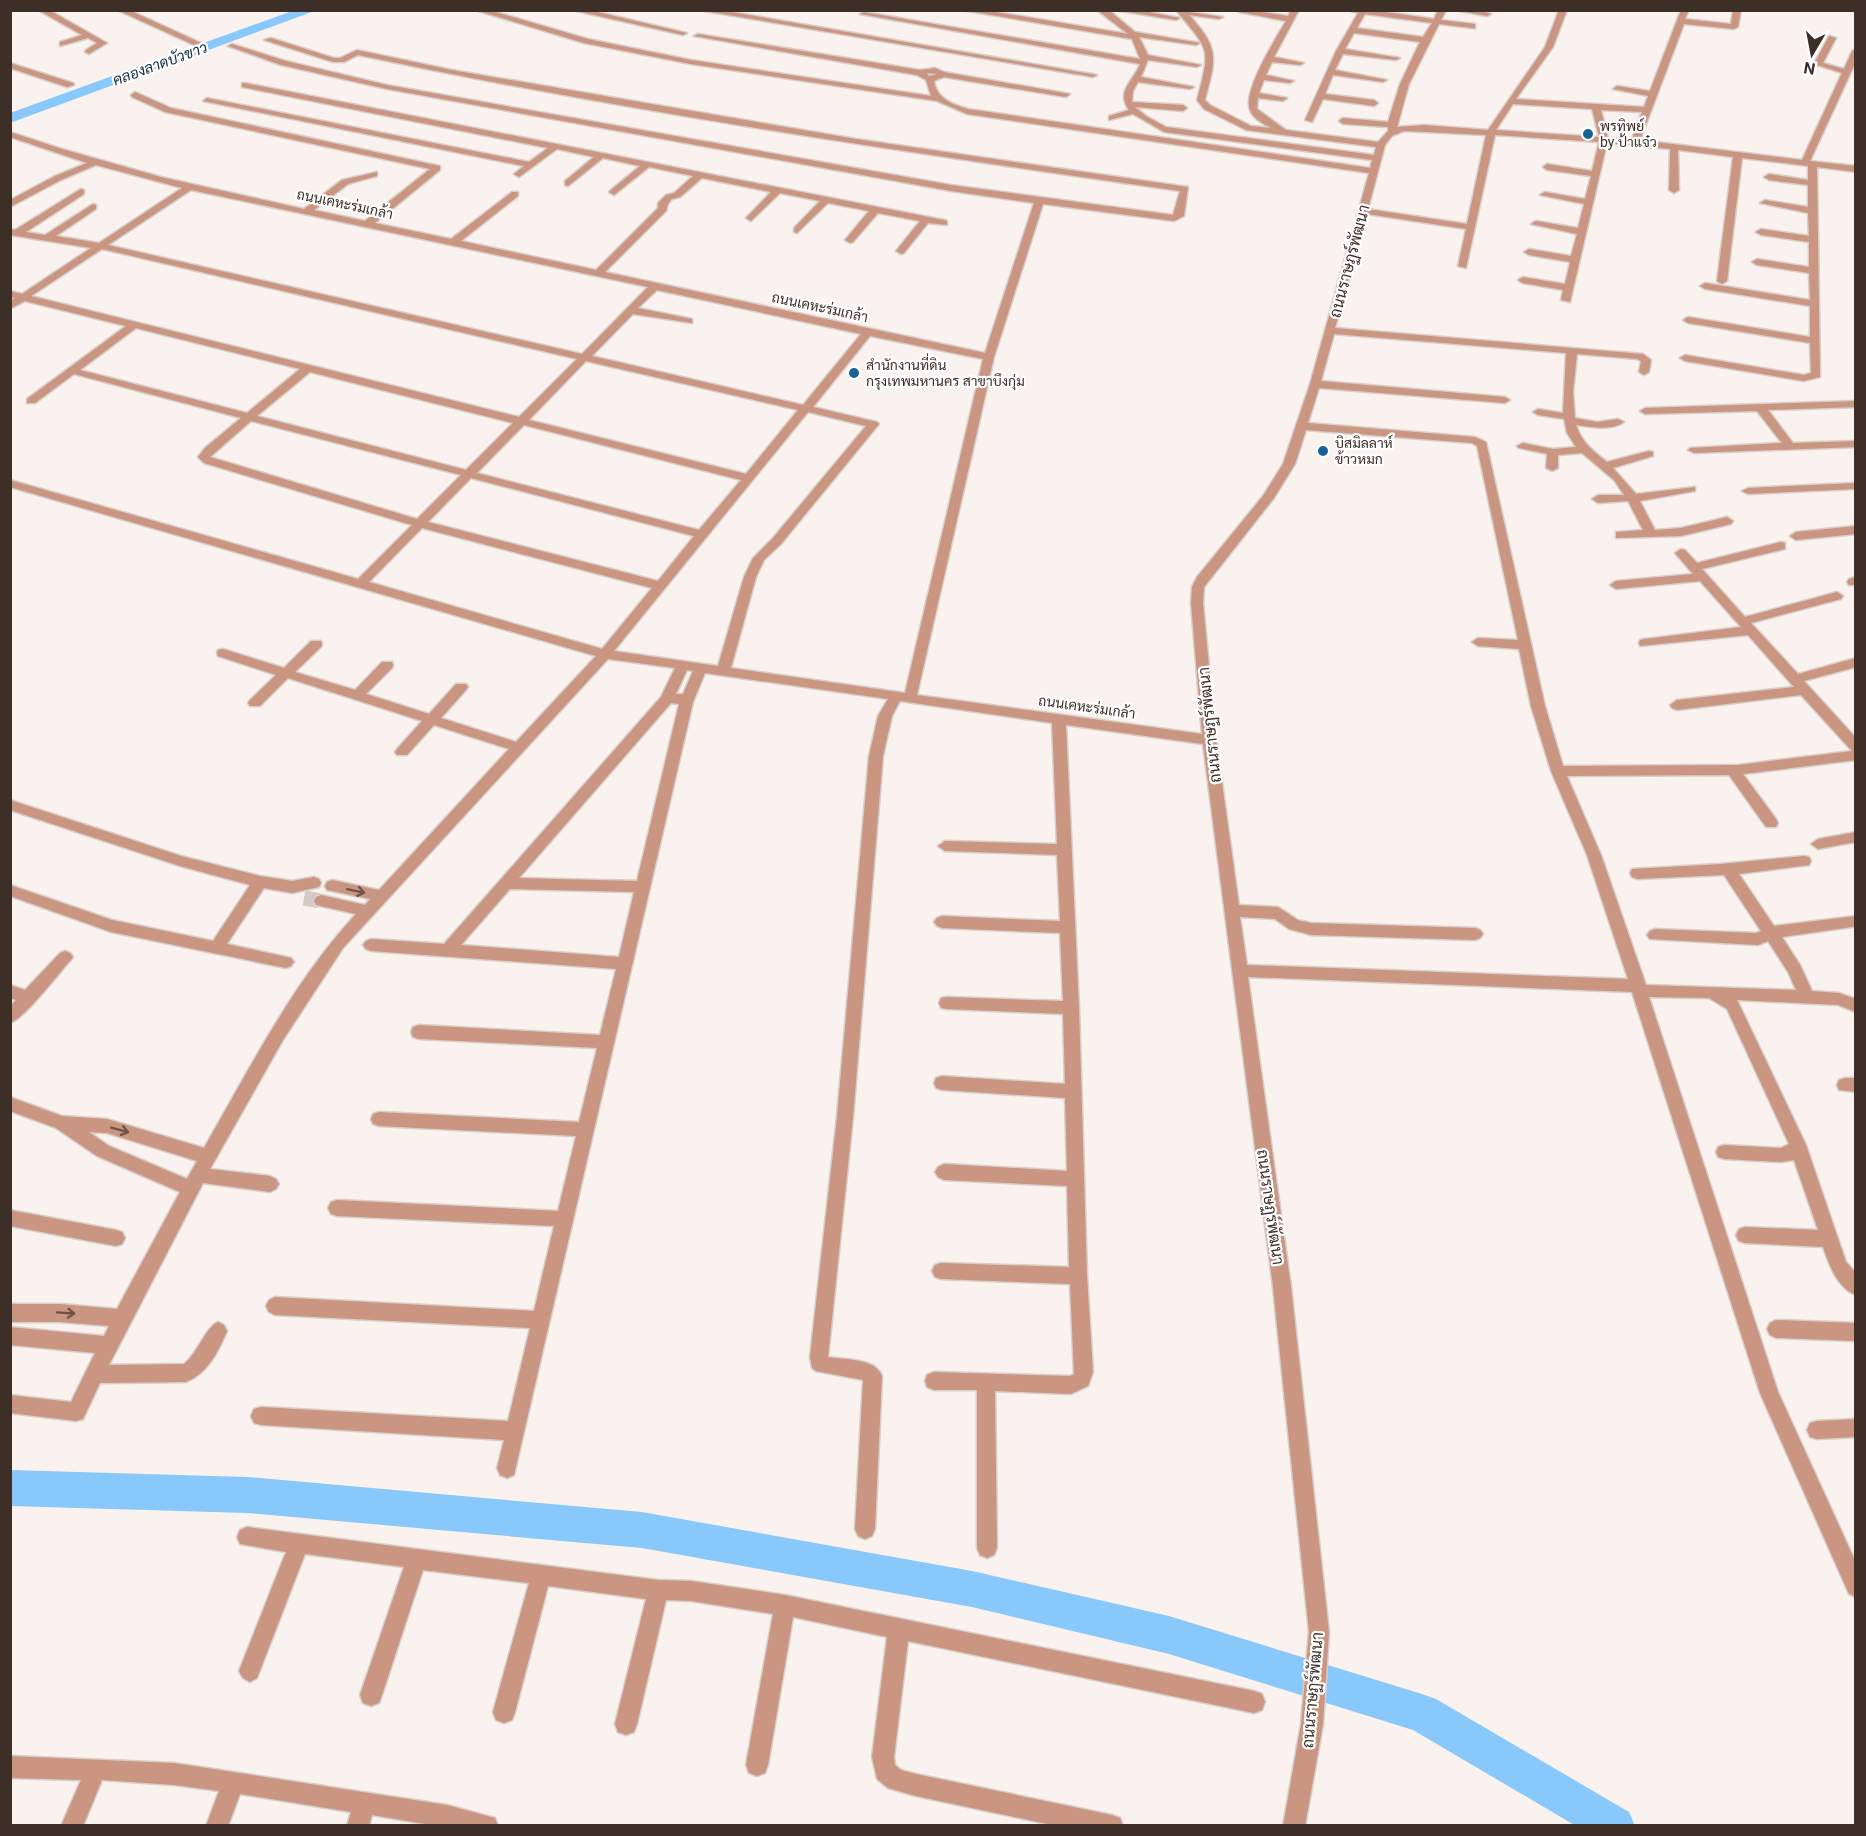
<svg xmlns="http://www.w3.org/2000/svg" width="1866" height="1836" font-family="Roboto,Sarabun,sans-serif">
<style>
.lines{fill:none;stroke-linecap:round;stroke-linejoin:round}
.river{fill:#88c8fa;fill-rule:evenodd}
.minor-tunnel{stroke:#d4cbc7;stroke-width:15;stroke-dasharray:15 8;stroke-linecap:butt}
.minor-casing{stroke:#d8cfcb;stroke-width:3}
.minor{fill:#ca9581;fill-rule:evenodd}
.oneway{stroke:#6e5247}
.poi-dot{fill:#166496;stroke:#fff;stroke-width:2}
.labels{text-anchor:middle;stroke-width:4.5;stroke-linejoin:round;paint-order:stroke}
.far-poi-label{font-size:14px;fill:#3d2e28;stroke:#fff;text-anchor:start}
.far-street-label{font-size:14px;fill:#3d2e28;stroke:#fff}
.far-water-label{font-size:15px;font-style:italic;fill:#102c41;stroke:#fff}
.street-label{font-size:16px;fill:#3d2e28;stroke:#fff}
</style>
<rect width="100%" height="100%" fill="#faf2ef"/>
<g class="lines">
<path class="river" d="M295,10H317L10,123V113Z
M10,1470L247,1477L642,1512L972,1571L1169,1616L1422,1694L1436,1699L1629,1812L1635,1826H1576L1413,1730L1169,1654L972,1607L642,1548L247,1513L10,1506Z"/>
<path class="minor-tunnel" d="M304,898L321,901"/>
<g class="minor-casing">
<path id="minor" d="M38,10H49L107,43L89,54L85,52L86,50L97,43L88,38L60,46V42L82,35Z
M117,10H129L201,43L194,45Z
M475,10H489L588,39L691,60L931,96L926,80L917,75L694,36L698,34L920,70L935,68L944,72L1070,94L1066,97L944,77L934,81C937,99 952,104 968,109L1370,168L1372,160L1164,132L1133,114L1109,120V116L1129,110C1115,91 1134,81 1140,64L860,14L864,12L1140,59L1132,39L962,10H984L1128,34L1097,10L1111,12L1135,32L1200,43L1196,45L1139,37L1148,55L1201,65L1197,67L1148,60L1141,77L1194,87L1190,89L1138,82L1133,91L1132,102L1183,105L1187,108L1183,111L1135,107L1146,116L1166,127L1374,155L1376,147L1246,130L1204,109L1197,100C1211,46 1210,52 1176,10L1223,17L1219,19L1189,15C1220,49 1216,57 1205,100L1210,105L1251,126L1271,128C1264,124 1253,119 1250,110C1242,92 1276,38 1286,21L1239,12L1249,10L1288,16L1291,10H1299L1274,57L1304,63L1300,65L1272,62L1266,75L1294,81L1290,83L1264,80L1259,93L1287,98L1283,101L1258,98L1257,109L1286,130L1378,142L1388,131V127L1343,124L1339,121L1343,118L1388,122L1400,84L1420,42L1354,33L1345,49L1400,58L1396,60L1343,54L1335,70L1387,80L1383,82L1333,75L1325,94L1374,100L1378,103L1374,106L1323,99L1312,122L1305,120L1336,51L1358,13L1348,10H1373L1434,19L1438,10H1446L1441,20L1475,24V28H1472L1439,24L1409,84L1397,127L1424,125L1488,130L1545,47L1559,10H1567L1553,47L1516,99L1644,107L1648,96L1613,89L1617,86L1650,91L1681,10H1689L1685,19L1731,24L1733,10H1741L1738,27L1734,29L1684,24L1640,140L1802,160L1842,73L1814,64L1829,36L1836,38L1823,63L1844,69L1852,51L1856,49V61L1810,161L1856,166V172L1817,167L1820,377L1804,381L1685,361L1680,358L1685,355L1804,375L1811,373L1810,343L1688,323L1683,320L1688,317L1810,337V306L1705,289L1700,286L1705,283L1810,300L1809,273L1757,265L1752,262L1757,259L1809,267V242L1761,235L1756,232L1761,229L1809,236L1808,213L1760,203L1765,200L1808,207V185L1769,180L1764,177L1769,174L1808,180V166L1742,158L1727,281L1722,284L1717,281L1733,157L1678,150L1679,190L1674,193L1669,190L1670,149L1607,143L1570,302L1561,300L1563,290L1523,283L1518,280L1523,277L1565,284L1570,262L1529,255L1524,252L1529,249L1571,256L1577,234L1531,224L1536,221L1578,228L1584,204L1540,195L1545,192L1585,199L1591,176L1547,170L1543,167L1547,164L1592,171L1599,142L1495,135L1466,268L1458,266L1466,229L1367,214L1335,328L1643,354L1651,360L1649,372L1644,375L1639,372L1641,361L1637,359L1577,354L1573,392L1575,418L1597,422L1618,419L1624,422C1611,431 1591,427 1576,425C1582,443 1593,451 1607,462L1649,451L1653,452V456L1613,468L1636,494L1695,487V491L1640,501L1655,530L1681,528L1727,517L1733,521L1731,524L1681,536L1616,538V532L1643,530L1628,501L1598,503L1592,499L1598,495H1624L1614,480L1582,453L1558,455V468L1552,471L1546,468L1547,454L1519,448L1517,446L1523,443L1553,449L1576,447L1567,433L1564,419L1538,415L1533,412L1538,409L1563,413L1566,353L1334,334L1321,381L1505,397L1510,400L1505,403L1319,388L1308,423L1475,437L1486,442L1545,706L1563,766L1738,765L1852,751L1801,695L1677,710L1672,708L1670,705L1677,700L1794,687L1748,635L1640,646L1639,643L1640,640L1645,639L1741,627L1700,581L1616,589L1610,585L1616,581L1693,574L1675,553L1681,549L1685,550L1697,563L1781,542L1785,543V549L1702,569L1745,617L1837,592L1843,596L1841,599L1751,623L1798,674L1856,658V667L1804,681L1856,738V760L1743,774L1776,819L1778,823L1776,827H1766L1729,775L1567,776L1601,855L1646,985L1796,990L1788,972L1768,941L1758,945L1650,939L1647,935L1650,931L1655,929L1756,933L1761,931L1724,875L1637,879L1632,877L1630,873L1632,869L1721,864L1804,856L1809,857L1811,861L1809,865L1739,874L1774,926L1856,916V926L1852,927L1782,937L1800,965L1812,991L1839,993L1856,999V1012L1838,1005L1737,1000L1806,1145L1846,1262L1856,1273V1295C1837,1288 1829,1264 1823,1247L1745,1243L1739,1241L1736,1235L1739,1229L1745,1227L1818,1230L1794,1160L1781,1162L1724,1159L1718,1157L1716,1152L1718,1147L1724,1145L1781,1148L1789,1144L1727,1009L1709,998L1649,997L1778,1392L1856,1563V1597L1849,1594L1760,1393L1632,992L1248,977L1291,1287L1329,1632L1323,1724L1305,1826H1283L1301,1724L1309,1632L1273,1287L1203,744L1066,725L1079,1008L1087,1276L1093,1372L1088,1386L1071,1394L995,1391L997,1548L994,1555L987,1558L980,1555L977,1548V1390H934L927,1387L925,1381L927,1375L934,1372L1070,1376L1074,1374L1070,1284L941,1279L935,1277L932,1271L935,1265L941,1263L1069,1267L1067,1186L944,1180L938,1177L935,1172L938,1167L944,1164L1067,1171L1065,1098L942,1090L936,1088L934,1083L936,1078L942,1076L1065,1084L1063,1014L947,1009L941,1008L939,1003L941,998L947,997L1063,1001L1060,933L942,928L937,926L934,922L937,918L942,916L1060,921L1057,855L945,851L938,846L945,841L1057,844L1052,723L900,701L892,716L883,756L853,1117L828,1357C846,1360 875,1358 882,1376L875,1529L872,1536L865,1539L858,1536L855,1529L863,1380L816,1371L812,1368L810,1357L837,1117L869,756L878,716L888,699L705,673L693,702L514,1475L507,1478L500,1475L497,1468L504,1440L261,1425L254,1423L251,1416L254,1409L261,1407L508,1421L530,1328L275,1315L269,1312L266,1306L269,1300L275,1297L534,1311L554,1226L337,1216L331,1214L328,1208L331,1202L337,1200L558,1211L576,1136L379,1126L373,1124L371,1119L373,1114L379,1112L579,1122L597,1048L419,1039L413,1037L411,1032L413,1027L419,1025L600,1035L616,969L371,951L366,949L363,945L366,941L371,939L444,944L661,697L675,668L608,659L343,948L283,1040L210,1169L270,1176L276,1179L279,1184L276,1189L270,1192L203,1183L109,1365L184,1364C198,1353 205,1328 218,1322L224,1325L227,1331C218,1352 208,1373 186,1382L100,1383L83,1419L76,1421L10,1413V1395L71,1402L95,1353L10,1345V1327L104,1336L109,1326L60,1322H10V1304H60L117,1309L180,1192L97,1156L56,1128L10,1111V1097L62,1116L107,1119L204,1148C250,1068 293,982 356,914L316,905L314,901L316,897L321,895L365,905L370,899L327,890L325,886L327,882L332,880L379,890L509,749L434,725L407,755H397L395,752L397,749L422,721L288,678L260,706H250L248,703L250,700L276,675L218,656L217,653L218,650L223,649L284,668L311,641H321L322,644L321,647L295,672L355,690L382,662H392L393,665L392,668L366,694L429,714L456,684H466L468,687L466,690L441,718L516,742L596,656L10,487V480L358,579L412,525L204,463L198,457L205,448L241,418L74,374L35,403H27V399L126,326L25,301L10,309V301L15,298L10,297V291L22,294L91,248L10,235V229L15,230L81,189L84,190V194L26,232L45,235L93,204L96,205V209L56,236L99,243L182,188L96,165L61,180L10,207V200L55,176L87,163L10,137V132L62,149L161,177L304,209L342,180L377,172V176L348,184L314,210L365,221L430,169L165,112L132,97L131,95L135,92L171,108L440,166V170L375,223L451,239L512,192H518V196L461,241L596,270L658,208V203L666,195L674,193L693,176L649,167L614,195L609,192L611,190L640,166L603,158L568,186L565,185V181L594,157L557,149L519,177L514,174L524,166L203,101L207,98L529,162L548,148L242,87V83H245L944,220L947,221V225L928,223L904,253L901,254L896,251L920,221L878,213L853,242L850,243L845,240L869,211L828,203L797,233L794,232V228L820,201L780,193L751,221L746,218L771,192L702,178L680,197L672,199L668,204L666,211L605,272L985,353L1034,203L951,191L387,89L281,65L228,46L232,44L286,61L387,85L951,185L1173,215L1180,191C905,152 630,112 358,55L344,62H333L264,40L271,38L334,58H340L357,50L452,70L856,139L1188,187L1184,216L1174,221L1043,204L994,357L917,695L1202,734L1191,603L1192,587L1197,577L1263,496L1283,464L1310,384L1369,173L967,114L937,101L691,64L584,43ZM1365,14L1432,23L1423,37L1357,28ZM927,73L937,74L929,76ZM1513,104L1592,109L1599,137L1496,130ZM1601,110L1642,112L1632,139L1608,138ZM1404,131L1486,135L1467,224L1368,209L1385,145L1392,136ZM191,190L648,287L582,354L108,245ZM102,249L577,359L519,417L31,296ZM657,290L861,334L803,405L592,356L633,314L692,323V319L638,308ZM136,328L300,369L247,413L80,370ZM870,336L983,359L905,693L731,668L756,577L764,560L781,544L879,424L877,422L813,407ZM586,361L798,410L746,474L529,420ZM310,372L513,423L466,470L257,416ZM808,412L866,426L773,538L753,558L744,577L718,666L614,651ZM251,421L461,475L417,519L210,457ZM524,425L741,480L699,530L477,473ZM1306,430L1472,443L1477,446L1518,640L1478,638L1472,642L1478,646L1519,649L1531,706L1551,771L1587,855L1628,979L1247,965L1240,917L1275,919L1289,929L1311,935L1475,940L1480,938L1483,934L1480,930L1475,928L1311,923L1298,920L1278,907L1239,905L1216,740L1203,603L1204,587L1274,498L1295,464ZM471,478L694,536L658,581L428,522ZM422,528L652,588L602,649L369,582ZM687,670L693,671L683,694H676ZM671,703L679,704L637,881L519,878ZM510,889L634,892L619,957L461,945ZM89,1132L107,1133L197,1161L187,1179L109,1146Z
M572,10H589L687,33L683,35Z
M699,10H720L1097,75L1093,77Z
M1115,10H1139L1180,18L1176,20Z
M1455,10H1479L1491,14L1487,16Z
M10,63L73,83L74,85L67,87L10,68Z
M1856,401V407L1768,410L1793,443L1856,441V447L1694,453L1688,450L1690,448L1782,443L1757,411L1645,414L1640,411L1645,408Z
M1856,483V489L1748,494L1742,491L1748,488Z
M1856,526V534L1796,540L1790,536L1796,532Z
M1856,577V585H1849L1847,582L1849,579Z
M10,800L181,856L260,876L292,881L314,877L319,879L321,883L319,887L292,893L264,888L227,944L291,958L294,962L291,966L286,968L111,932L10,896V885L112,920L213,941L250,885L180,866L10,810Z
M1856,832V842L1818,849L1811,844L1818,839Z
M65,951L70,953L73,957L70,961C58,974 24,1019 10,1023V1006L16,1000L10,998V985L25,990L60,953Z
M1845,1078H1856V1092L1839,1090L1837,1085L1839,1080Z
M10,1210L116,1230L122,1232L125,1238L122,1244L116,1246L10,1226Z
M1776,1320L1856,1323V1341L1776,1338L1770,1335L1767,1329L1770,1323Z
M1856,1419V1437L1817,1439L1810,1437L1807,1430L1810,1423L1817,1421Z
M247,1527L658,1580L691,1581L785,1595L1254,1691L1262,1694L1265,1702L1262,1710L1254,1713L908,1641L894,1757L895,1765L901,1770L916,1774L1112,1815L1120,1818L1123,1826H1057L916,1796L888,1788L877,1779L872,1757L887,1637L793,1617L768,1765L765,1773L757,1776L749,1773L746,1765L773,1614L691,1601L666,1600L637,1724L634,1732L626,1735L618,1732L615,1724L646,1599L548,1586L515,1712L512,1720L504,1723L496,1720L493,1712L529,1583L423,1570L382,1695L379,1703L371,1706L363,1703L360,1695L404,1567L305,1554L257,1678L250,1682L243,1678L239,1671L286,1552L240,1544L237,1537L240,1530Z
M10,1756L174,1763L447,1805L495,1818L498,1826H437L372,1815L369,1826H347L351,1812L240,1794L228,1826H206L219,1791L174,1785L102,1780L83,1826H61L81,1780L10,1778Z"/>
</g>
<use href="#minor" class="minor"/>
</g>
<defs><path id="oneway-shaft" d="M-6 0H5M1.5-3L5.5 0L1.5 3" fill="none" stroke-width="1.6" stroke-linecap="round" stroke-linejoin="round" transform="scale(1.5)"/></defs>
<g class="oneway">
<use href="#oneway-shaft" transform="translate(356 891) rotate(12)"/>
<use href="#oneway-shaft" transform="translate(120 1130) rotate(15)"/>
<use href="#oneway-shaft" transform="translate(66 1313) rotate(4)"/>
</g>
<g class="poi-dot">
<circle cx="1588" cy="134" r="6"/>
<circle cx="854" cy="373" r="6"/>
<circle cx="1323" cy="451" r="6"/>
</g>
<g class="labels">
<g class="far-poi-label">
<text x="1600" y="131">พรทิพย์<tspan x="1600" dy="16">by ป้าแจ๋ว</tspan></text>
<text x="866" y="370">สำนักงานที่ดิน<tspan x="866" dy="16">กรุงเทพมหานคร สาขาบึงกุ่ม</tspan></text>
<text x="1335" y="448">บิสมิลลาห์<tspan x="1335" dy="16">ข้าวหมก</tspan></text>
</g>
<g class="far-street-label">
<text transform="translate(345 204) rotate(12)" y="5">ถนนเคหะร่มเกล้า</text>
<text transform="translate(820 307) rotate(12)" y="5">ถนนเคหะร่มเกล้า</text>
<text transform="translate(1087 707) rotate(8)" y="5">ถนนเคหะร่มเกล้า</text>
</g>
<g class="far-water-label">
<text transform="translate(160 64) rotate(-20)" y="5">คลองลาดบัวขาว</text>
</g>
<g class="street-label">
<text transform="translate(1349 261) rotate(-75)" y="6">ถนนราษฏร์พัฒนา</text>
<text transform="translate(1209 725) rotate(-96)" y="6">ถนนราษฏร์พัฒนา</text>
<text transform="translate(1271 1207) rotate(82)" y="6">ถนนราษฏร์พัฒนา</text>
<text transform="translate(1312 1690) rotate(-85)" y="6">ถนนราษฏร์พัฒนา</text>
</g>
</g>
<rect width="1866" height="1836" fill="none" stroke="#3d2e28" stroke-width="24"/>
<g transform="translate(1812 54) rotate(190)" stroke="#ffffff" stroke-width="4.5" paint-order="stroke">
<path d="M0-4.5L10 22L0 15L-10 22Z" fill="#3d2e28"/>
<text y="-9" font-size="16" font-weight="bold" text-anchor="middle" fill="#3d2e28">N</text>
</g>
</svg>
